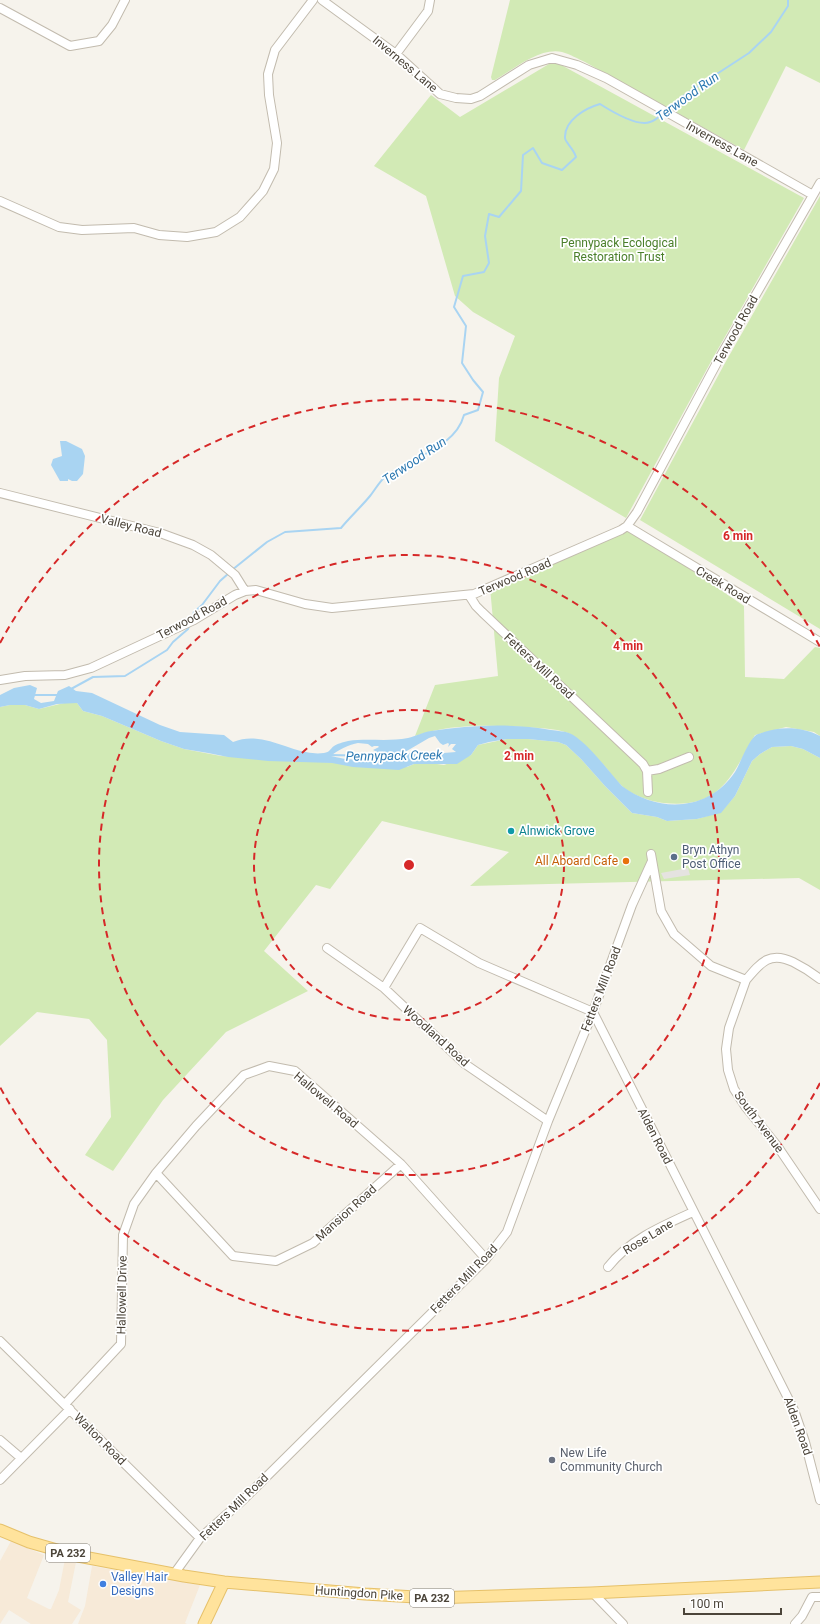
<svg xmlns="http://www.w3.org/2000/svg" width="820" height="1624" font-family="Roboto,sans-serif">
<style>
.commercial{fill:#f7ead8}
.green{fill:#d2eab5}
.parking{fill:#e5e3e0}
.water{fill:#a9d4f2;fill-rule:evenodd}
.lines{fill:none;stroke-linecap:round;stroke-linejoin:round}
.stream{stroke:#a9d4f2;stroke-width:2}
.minor-casing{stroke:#c2bbae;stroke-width:10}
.major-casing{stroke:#e6c16a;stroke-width:13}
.minor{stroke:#fff;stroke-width:8}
.major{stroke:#ffe39c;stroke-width:11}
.ring{fill:none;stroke:#d62828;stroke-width:2;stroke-dasharray:7 5}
.culture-dot{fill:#0f9aa8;stroke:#fff;stroke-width:1.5}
.service-dot{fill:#5c6f8a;stroke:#fff;stroke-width:1.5}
.food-dot{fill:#e8710a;stroke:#fff;stroke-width:1.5}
.worship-dot{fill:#6b7280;stroke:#fff;stroke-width:1.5}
.shop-dot{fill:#3f7fe0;stroke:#fff;stroke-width:1.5}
.labels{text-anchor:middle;stroke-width:3.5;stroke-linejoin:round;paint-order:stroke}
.shield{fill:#fff;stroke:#817c74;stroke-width:1}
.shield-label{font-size:11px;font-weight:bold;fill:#4b4439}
.street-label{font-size:12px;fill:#4b4439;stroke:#fff}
.park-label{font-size:12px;fill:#4a7f2a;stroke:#fff}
.culture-label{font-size:12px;fill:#0d838f;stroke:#fff;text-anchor:start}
.service-label{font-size:12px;fill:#4e5e75;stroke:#fff;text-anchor:start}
.food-label{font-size:12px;fill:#c56008;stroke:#fff;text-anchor:end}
.worship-label{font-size:12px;fill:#5b616d;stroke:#fff;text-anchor:start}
.shop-label{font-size:12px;fill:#366cbe;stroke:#fff;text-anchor:start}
.water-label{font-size:13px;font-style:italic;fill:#2e7ab2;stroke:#fff}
.centre{fill:#d62828;stroke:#fff;stroke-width:2}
.ring-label{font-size:12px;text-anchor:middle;font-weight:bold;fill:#d62828;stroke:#fff;stroke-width:3.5;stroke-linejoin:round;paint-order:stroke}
</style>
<rect width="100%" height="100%" fill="#f6f3ec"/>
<path class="commercial" d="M11,1541L44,1555L27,1598L49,1609H51L59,1590L65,1559L76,1562L68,1602L81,1610L72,1624H31L9,1610L0,1624V1561Z
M92,1566L200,1585L185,1623L187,1624H78L85,1606Z"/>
<path class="green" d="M510,0H820V83L786,66L744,150L585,62C578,59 570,54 562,52C540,47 514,69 495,80H492L491,77Z
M554,61L804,198L714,356L626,518L495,441L499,378L515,336L473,312L455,296L426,196L374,166L431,95L460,117Z
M820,196V629L640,520L725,363Z
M627,526L744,606L745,677L784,679L815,647L820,648V736L814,732L786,727L755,735C731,777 720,809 664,803C652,802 631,795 622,786C614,779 608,769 600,761C594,754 587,749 580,743C576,740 572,734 568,733C554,728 537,728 523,727C486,725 450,724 415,736L435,685L498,676L490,587Z
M64,703H77L83,711L102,716L161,741L184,749L221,756L407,767L414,764L430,763L444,765L471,755L478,745L507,739H528L558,742L566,745L581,759L605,786L632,813L657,817L667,821L697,819L721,812L735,796L752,761L760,754L772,747L791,746L803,749L820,758V890L799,878L470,886L509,852L382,821L330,889L316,885L264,951L308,991L226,1032L163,1100L113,1171L85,1155L111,1117L107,1040L89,1019L37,1012L0,1046V707L10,705H25L39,709Z"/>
<path class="parking" d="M688,868L690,875L664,879L661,873Z"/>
<path class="water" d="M60,441H66L82,449L85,456L83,474L77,481H72L68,479V481H60L51,465L53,459L62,456Z
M30,685L37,688L34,699L41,703L54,701L58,691L69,686L76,691L92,693L160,725L180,732L224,735L233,742C265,729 293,757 324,753C330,752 330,749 334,746C337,744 343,742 348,741C367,738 388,742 408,738C416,736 423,732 431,731C471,725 511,723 551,730C557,731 564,731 569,733C585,739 610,773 622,786C658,813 708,812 735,772C740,764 748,741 756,735C757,734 762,733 764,732C782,726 803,727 820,736V758L803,749L791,746L772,747L760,754L752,761L735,796L721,813L697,819L667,821L657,817L632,813L605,786L581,759L566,745L558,742L528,739H507L489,742L478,745L471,755L457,764H414L399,770L353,767L332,763L268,761L228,757L208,753L184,749L161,741L102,716L83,711L77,703L57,704L39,709L25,705H10L0,707V695L14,688ZM435,736L440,743L443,745L448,743L449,744L448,747L451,744H456L452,749L456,752L419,755L405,752L429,738ZM358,743L368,744L372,747L374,746H378L379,747L373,750L377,752C366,764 344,759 331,756C336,751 350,744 358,743Z"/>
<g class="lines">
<path class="stream" d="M667,110L683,96L749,53L771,32L788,6V0
M232,570L267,542L285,532L341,528C350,517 361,507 370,496C375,490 379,482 385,477C410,457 455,449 464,415L478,410L483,392L473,380L462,363L466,326L454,307L463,276L484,272L489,263L485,236L489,214L499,217L521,191L523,155L533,148L542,163L562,170L576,157C574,149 565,142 565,138C564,120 586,108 600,104C611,111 637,127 650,122C655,121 660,116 663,113
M192,618L194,612L202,605L220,581L229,573
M71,689L93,677L125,676L167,650L173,642L188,629L190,624
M32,695H58
M330,755L375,756"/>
<g class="minor-casing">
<path id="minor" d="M322,0L396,54L440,94L456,98L471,99L480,96L529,65L552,58L577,65L606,78L654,105L813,195
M0,8L70,46L99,41L112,25L125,0
M396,54L428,11L430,0
M0,201L59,227L82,230L134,228L159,235L187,237L216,232L240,217L263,191L274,169L277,143L269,95L268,74L275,50L313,0
M0,493L160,533L193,545L211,555L235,575L245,591
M627,526L820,642
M469,595L476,606L482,612L643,764L647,771L648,792
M0,680L25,676L65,675L91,668L194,620L235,595L245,591L256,590L305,604L332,608L474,594L621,530L627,526L637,512L720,357L820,183
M647,771L659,769L689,757
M651,854L661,911L674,934L711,966L746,980C761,962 770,951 793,962C803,967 811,972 820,979
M327,948L384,988L465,1064L548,1121
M746,980L729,1028L726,1049L728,1070L734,1089L745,1106L778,1147L820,1209
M384,988L420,928L479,963L593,1012L794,1410L805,1442L820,1500
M156,1173L233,1256L276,1261L313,1243L401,1164
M608,1267C629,1240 662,1226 693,1212
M0,1341L200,1538
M65,1404L121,1344L123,1235L134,1204L156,1173L196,1126L244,1075L269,1066L295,1071L401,1164L486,1259
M0,1440L21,1458
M0,1480L70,1409
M174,1574L200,1538L243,1500L486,1259L507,1232L548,1121L593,1012L632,905L652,861
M593,1593L623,1624
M795,1624L802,1616L812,1597H820"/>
</g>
<g class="major-casing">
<path id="major" d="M0,1530L29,1542L78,1556L184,1576L224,1582L365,1594L432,1598L591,1593L820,1582
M204,1624L224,1582"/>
</g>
<use href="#minor" class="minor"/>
<use href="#major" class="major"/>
</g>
<g class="ring">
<circle cx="409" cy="865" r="155"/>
<circle cx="409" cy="865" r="310"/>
<path d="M820 1083A465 465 0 0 1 0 1087M0 643A465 465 0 0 1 820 647"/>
</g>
<circle class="culture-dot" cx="511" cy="831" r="4"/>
<circle class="service-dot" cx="674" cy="857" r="4"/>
<circle class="food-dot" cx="626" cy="861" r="4"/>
<circle class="worship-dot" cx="552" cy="1460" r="4"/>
<circle class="shop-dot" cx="103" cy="1584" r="4"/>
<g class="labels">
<g class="shield">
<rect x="46" y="1544" width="44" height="18" rx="3"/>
<rect x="410" y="1589" width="44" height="18" rx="3"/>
</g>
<g class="shield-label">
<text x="68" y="1557">PA 232</text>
<text x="432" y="1602">PA 232</text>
</g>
<g class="street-label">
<text transform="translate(405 64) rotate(40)" y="4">Inverness Lane</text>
<text transform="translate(722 144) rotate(29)" y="4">Inverness Lane</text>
<text transform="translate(736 330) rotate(-61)" y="4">Terwood Road</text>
<text transform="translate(131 526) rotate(14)" y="4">Valley Road</text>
<text transform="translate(515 577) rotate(-23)" y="4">Terwood Road</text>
<text transform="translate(723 585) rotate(31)" y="4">Creek Road</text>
<text transform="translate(192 618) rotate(-28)" y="4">Terwood Road</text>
<text transform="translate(539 666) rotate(43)" y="4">Fetters Mill Road</text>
<text transform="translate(601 989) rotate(-69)" y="4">Fetters Mill Road</text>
<text transform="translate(436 1036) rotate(42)" y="4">Woodland Road</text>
<text transform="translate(326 1100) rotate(40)" y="4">Hallowell Road</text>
<text transform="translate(759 1122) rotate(53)" y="4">South Avenue</text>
<text transform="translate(655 1136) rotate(63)" y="4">Alden Road</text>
<text transform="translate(346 1213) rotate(-42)" y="4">Mansion Road</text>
<text transform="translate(648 1237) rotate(-31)" y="4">Rose Lane</text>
<text transform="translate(464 1279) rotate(-46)" y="4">Fetters Mill Road</text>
<text transform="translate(122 1295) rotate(-89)" y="4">Hallowell Drive</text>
<text transform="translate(798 1426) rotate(70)" y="4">Alden Road</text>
<text transform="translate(100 1439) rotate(45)" y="4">Walton Road</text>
<text transform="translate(234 1507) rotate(-44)" y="4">Fetters Mill Road</text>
<text transform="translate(359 1593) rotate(4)" y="4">Huntingdon Pike</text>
</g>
<g class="park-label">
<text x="619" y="247">Pennypack Ecological<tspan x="619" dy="14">Restoration Trust</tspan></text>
</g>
<g class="culture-label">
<text x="519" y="835">Alnwick Grove</text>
</g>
<g class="service-label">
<text x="682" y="854">Bryn Athyn<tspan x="682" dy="14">Post Office</tspan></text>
</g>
<g class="food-label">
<text x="618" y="865">All Aboard Cafe</text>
</g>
<g class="worship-label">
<text x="560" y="1457">New Life<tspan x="560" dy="14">Community Church</tspan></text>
</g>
<g class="shop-label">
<text x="111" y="1581">Valley Hair<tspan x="111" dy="14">Designs</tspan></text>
</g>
<g class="water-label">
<text transform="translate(687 96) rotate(-36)" y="5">Terwood Run</text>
<text transform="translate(414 460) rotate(-34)" y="5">Terwood Run</text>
<text transform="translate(394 755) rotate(-1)" y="5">Pennypack Creek</text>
</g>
</g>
<circle cx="409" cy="865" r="6" class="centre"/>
<g class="ring-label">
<text x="738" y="540">6 min</text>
<text x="628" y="650">4 min</text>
<text x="519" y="760">2 min</text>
</g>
<path d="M684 1608v6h97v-6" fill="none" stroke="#4b4439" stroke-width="2"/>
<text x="690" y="1608" font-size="12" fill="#4b4439" stroke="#ffffff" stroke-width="3" paint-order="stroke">100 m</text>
</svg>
